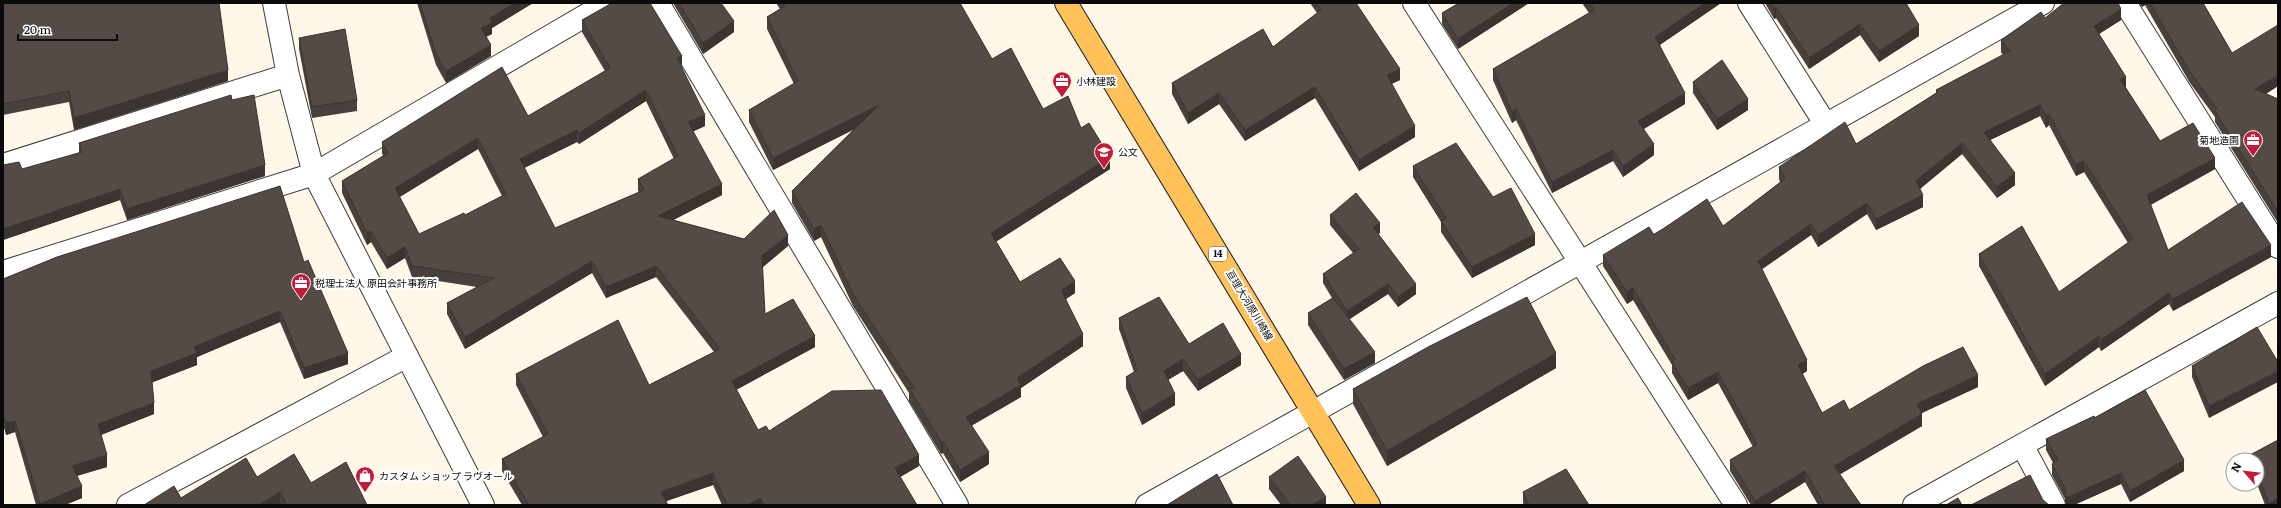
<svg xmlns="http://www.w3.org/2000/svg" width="2281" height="508" font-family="Literata,'Noto Sans JP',serif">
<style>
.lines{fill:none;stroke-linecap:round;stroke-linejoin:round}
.minor-casing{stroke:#3d3d3d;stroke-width:24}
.primary-casing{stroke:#1b1b1b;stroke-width:24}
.minor{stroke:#fff;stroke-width:22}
.primary{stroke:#ffc158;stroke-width:22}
.wall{fill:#48403c;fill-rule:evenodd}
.shaded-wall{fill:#3b3431}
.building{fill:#544a46;stroke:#3b3431;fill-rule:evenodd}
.labels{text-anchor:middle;stroke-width:4;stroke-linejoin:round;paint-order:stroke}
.shield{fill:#fff;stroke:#545454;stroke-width:1}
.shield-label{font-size:9px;font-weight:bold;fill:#0a0a0a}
.poi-label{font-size:10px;fill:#0a0a0a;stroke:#fff;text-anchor:start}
.street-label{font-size:10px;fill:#0a0a0a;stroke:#fff}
</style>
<rect width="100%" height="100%" fill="#fff7e8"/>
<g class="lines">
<g class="minor-casing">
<path id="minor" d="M274,3L288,75L314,174L483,505
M658,3L957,505
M1414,3L1736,505
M1749,3L1826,125
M2125,3L2278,247
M3,165L288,75
M3,272L314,174L607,3
M2022,445L2054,505
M128,505L407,356
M1147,505L2043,3
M1914,505L2278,303"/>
</g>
<g class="primary-casing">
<path id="primary" d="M1066,3L1369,505"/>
</g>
<use href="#minor" class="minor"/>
<use href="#primary" class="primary"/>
</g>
<path class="wall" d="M3,3L228,81L74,130L69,102L3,115Z
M417,3H533L492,28V34L486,37L491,56L446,83L436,65Z
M673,3H721L734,32L703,54Z
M776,3H960L992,59L1043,109L1081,128L1110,169L996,241L1020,282L1075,293L1066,299L1083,346L1021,388V397L972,425L989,464L960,482L943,453L941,454L909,401V393L853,306L821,237L814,241L792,203V191L854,129L773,170L749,122V110L794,84L767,29V17L780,9Z
M1310,3H1356L1400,80L1391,84L1415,137L1359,171L1315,98L1245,141L1219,104L1188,124L1172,94V83L1273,47L1317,13Z
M1459,3H1529L1458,49L1442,24V13Z
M1582,3H1721L1660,45L1685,104L1644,129L1654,155L1623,177L1613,161L1552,193L1516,120L1512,123L1493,80V69L1589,13Z
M1765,3H1906L1919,36L1879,62L1860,35L1809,69L1776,18L1774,19Z
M2139,3H2203L2232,53L2278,86L2266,94L2278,99V223L2215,122V117L2190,83L2145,5L2142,7Z
M2045,18L2121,20L2099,34L2126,88L2160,141L2215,169L2150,205L2168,250L2271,257L2173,311L2169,304L2101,351L2099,347L2045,386L1979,266V254L2059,292L2128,243L2084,172L2076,176L2049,125L2046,128L2040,116L1990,140L2015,185L1997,198L1962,154L1920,189L1923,207L1876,230L1867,214L1818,247L1811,235L1762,269L1807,371L1802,374L1822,413L1849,410L1978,387L1922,413V426L1840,474L1861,505H1818L1805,482L1768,505H1751L1730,471V460L1753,447L1718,383L1688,400L1672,373V365L1633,300L1627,304L1603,266V255L1654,235L1723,226L1780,182L1779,179V167L1856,144L1936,93V90L2003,55L2001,52V40Z
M582,20L681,67L705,126L693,131L722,195L672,220L744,239L788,246L762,267L765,314L815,347L736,390L758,430L769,431L919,466L900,477L917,505H722L713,485L666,501L668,505H522L502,471V459L543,437L516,385V374L649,385L714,352L656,277L606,298L592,273L465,349L447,314V303L477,287L412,277L405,258L387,269L371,242L367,245L342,193V181L383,156L382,153V142L528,116L605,71L582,32ZM646,101L674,159L638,179V190L639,193L555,228L524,168L577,142L579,144ZM478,149L502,196L465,215L419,234L400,197Z
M299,38L357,100V111L312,118L299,49Z
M1693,82L1748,110L1717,130L1693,93Z
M232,100L265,176L127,220L120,200L3,240V165L22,169L79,153V143Z
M1413,166L1493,197L1535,245L1472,278L1441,232V222L1413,177Z
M1330,215L1380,233L1378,234L1416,294L1398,307L1388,294L1349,319L1375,363L1344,380L1308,325V313L1332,298L1323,283V274L1353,253L1330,225Z
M304,262L348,364L304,379L280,322L197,357V365L152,382L154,414L101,435L107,467L77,476L82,498L65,505H36L15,432L6,435L4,428L3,429V279Z
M1119,318L1189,344L1241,365L1198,391L1183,371L1168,380L1175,405L1142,425L1126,388V377L1134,372L1119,329Z
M2257,327L2209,418L2192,377V366Z
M1556,368L1387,466L1353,404V389Z
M2095,418L2184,471L2130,502L2121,484L2074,505H2065V499L2052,475V464L2053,463L2046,450V439Z
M2278,440V505H2265L2257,484V460H2250V455Z
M257,477L311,483L367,505H144L181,498Z
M1269,477L1326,505H1281L1269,489Z
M1523,492L1589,505H1524L1523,503Z"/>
<path class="shaded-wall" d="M515,3H533L492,28V34L481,39V28L490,18Z
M1513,3H1529L1458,49V39Z
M1705,3H1721L1655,48V37Z
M2142,3H2145V5L2142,7Z
M1776,7V18L1774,19V9Z
M2121,9V20L2094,37V26Z
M734,21V32L703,54V43Z
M1860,24V35L1809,69V58Z
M1919,25V36L1879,62V51Z
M491,45V56L446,83V71Z
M682,56V67L677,58Z
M1400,69V80L1387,86V75Z
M228,70V81L74,130V118Z
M2278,75V86L2255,100V89Z
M2126,77V88L2120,91V79Z
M1315,87V98L1245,141V130Z
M646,90V101L579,144V133Z
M1219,93V104L1188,124V113Z
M1685,93V104L1638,132V121Z
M1748,99V110L1717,130V119Z
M879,105V117L773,170V158Z
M2040,105V116L1984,143V132Z
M1516,109V120L1512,123V112Z
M2049,114V125L2046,128V116Z
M705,115V126L688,134V122Z
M1415,126V137L1359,171V160Z
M577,130V142L520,170V159Z
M478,138V149L395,199V188Z
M1962,143V154L1916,192V181Z
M1654,144V155L1623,177V166Z
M1613,150V161L1552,193V182Z
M1110,157V169L991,245V233Z
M2215,158V169L2147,207V195Z
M2084,161V172L2076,176V165Z
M265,165V176L127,220V209Z
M2015,173V185L1997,198V187Z
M722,184V195L658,228V216Z
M120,189V200L3,240V229Z
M1923,195V207L1876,230V219Z
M1867,203V214L1818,247V235Z
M1380,223V233L1373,237V227Z
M1811,224V235L1758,272V261Z
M821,225V237L814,241V229Z
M371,231V242L367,245V233Z
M1535,234V245L1472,278V267Z
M788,235V246L762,268V256Z
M2271,245V257L2173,311V299Z
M405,247V258L387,269V258Z
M592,261V273L465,349V337Z
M656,266V277L606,298V287Z
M1075,281V293L1061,302V290Z
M1388,284V294L1347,321V311Z
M1416,284V294L1398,307V297Z
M1633,288V300L1627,304V292Z
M2169,293V304L2101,351V340Z
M280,311V322L197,357V365L151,383V371L194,347Z
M1083,334V346L1021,388V397L966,429V417L1017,378Z
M815,336V347L732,392V381Z
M2099,336V347L2045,386V374Z
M1375,352V363L1344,380V369Z
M348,353V364L304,379V368Z
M1556,353V368L1387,466V451Z
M1241,354V365L1198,391V380Z
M1183,359V371L1164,382V371Z
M1807,360V371L1798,377V365Z
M2278,371V382L2209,418V406Z
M1718,372V383L1688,400V388Z
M1978,375V387L1917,415V404Z
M1175,394V405L1142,425V413Z
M154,403V414L98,436V424Z
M1922,414V426L1834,478V466Z
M3,417H4V428L3,429Z
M15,421V432L6,435V423Z
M943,441V453L941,454V442Z
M989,452V464L960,482V470Z
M107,455V467L72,477V466Z
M919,455V466L895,480V468Z
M2184,460V471L2130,502V491Z
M1805,471V482L1768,505H1755V501Z
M713,473V485L661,503V492Z
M2121,473V484L2074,505H2066V498Z
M82,486V498L65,505H40V504Z
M280,492V505H259Z
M1326,497V505H1311Z
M761,498V505H747Z
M2278,498V505H2269V504Z"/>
<path class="building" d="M3,3H219L228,70L74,118L69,91L3,104Z
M420,3H515L490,18L492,23L481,28L491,45L446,71L436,54Z
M612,3H650L682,56L677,58L705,115L688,122L722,184L658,216L744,239L774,210L788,235L762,256L765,314L793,299L815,336L732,381L758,430L766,426L769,431L832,391L881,390L919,455L895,468L917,505H764L761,498L747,505H727L713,473L661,492L668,505H529L502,459L548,434L516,374L618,320L649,385L720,349L656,266L606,287L592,261L465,337L447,303L494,278L412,266L405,247L387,258L371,231L367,233L342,181L388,153L382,142L502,67L528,116L610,68L582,20ZM646,90L678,156L638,179L644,190L555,228L520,159L577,130L579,133ZM478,138L506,194L465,215L464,213L419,234L395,188Z
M679,3H721L734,21L703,43Z
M783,3H960L992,59L1011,48L1043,109L1068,96L1081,128L1089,123L1110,157L991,233L1020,282L1060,258L1075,281L1061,290L1083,334L1017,378L1021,385L966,417L989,452L960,470L943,441L941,442L909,388H914L853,294L821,225L814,229L792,191L879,105L773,158L749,110L798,81L767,17L785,6Z
M1317,3H1356L1400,69L1387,75L1415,126L1359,160L1315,87L1245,130L1219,93L1188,113L1172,83L1263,29L1273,47L1321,10Z
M1459,3H1513L1458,39L1442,13Z
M1590,3H1705L1655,37L1685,93L1638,121L1654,144L1623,166L1613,150L1552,182L1516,109L1512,112L1493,69L1594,10Z
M1771,3H1906L1919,25L1879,51L1860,24L1809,58L1776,7L1774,9Z
M2064,3H2118L2121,9L2094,26L2126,77L2120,79L2160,141L2193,123L2215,158L2147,195L2168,250L2242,202L2271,245L2173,299L2169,293L2101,340L2099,336L2045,374L1979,254L2022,226L2059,292L2133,239L2084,161L2076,165L2049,114L2046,116L2040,105L1984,132L2015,173L1997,187L1962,143L1916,181L1923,195L1876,219L1867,203L1818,235L1811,224L1758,261L1807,360L1798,365L1822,413L1844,400L1849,410L1923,366L1963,347L1978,375L1917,404L1922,414L1834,466L1861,505H1825L1805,471L1755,501L1730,460L1757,444L1718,372L1688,388L1672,362L1675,359L1633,288L1627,292L1603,255L1649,227L1654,235L1707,199L1723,226L1785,179L1779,167L1845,122L1856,144L1938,92L1936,90L2010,51L2001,40L2041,12L2045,18Z
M2150,3H2203L2232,53L2278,25V75L2255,89L2278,99V212L2215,111L2217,109L2190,72Z
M345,29L357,100L312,107L299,38Z
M1722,60L1748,99L1717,119L1693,82Z
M231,95L232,100L254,95L265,165L127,209L120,189L3,229V165L19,162L22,169L82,152L79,143Z
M1456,143L1493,197L1511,188L1535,234L1472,267L1441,221L1446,218L1413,166Z
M280,186L304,262L308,260L348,353L304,368L280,311L194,347L197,353L151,371L154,403L98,424L107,455L72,466L82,486L40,504L15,421L6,423L4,417H3V279L57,257Z
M1356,193L1380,223L1373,227L1416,284L1398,297L1388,284L1347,311L1323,274L1359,249L1330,215Z
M1159,297L1189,344L1223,323L1241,354L1198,380L1183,359L1164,371L1175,394L1142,413L1126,377L1137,370L1119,318Z
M1527,297L1556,353L1387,451L1353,389L1428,347Z
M1333,298L1375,352L1344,369L1308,313Z
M2257,327L2278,362V371L2209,406L2192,366Z
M2145,390L2184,460L2130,491L2121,473L2066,498L2065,488L2052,464L2058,460L2046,439L2094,416L2095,418Z
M2278,440V498L2269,504L2257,473V460H2252L2250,455Z
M294,454L311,483L346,462L367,505H287L280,492L259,505H144L174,486L181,498L246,458L257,477Z
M1298,456L1326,497L1311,505H1290L1269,477Z
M1566,469L1589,505H1529L1523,492Z
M1217,474L1233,505H1167Z
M2030,475L2043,500L2049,505H1971Z
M1958,498L1962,505H1946Z"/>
<defs>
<g id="office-pin" transform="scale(1)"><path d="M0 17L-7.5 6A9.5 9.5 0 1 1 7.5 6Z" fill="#c31a37" stroke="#fff"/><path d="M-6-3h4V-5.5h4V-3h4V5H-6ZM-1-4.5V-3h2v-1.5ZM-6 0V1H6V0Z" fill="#fff"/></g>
<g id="school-pin" transform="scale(1)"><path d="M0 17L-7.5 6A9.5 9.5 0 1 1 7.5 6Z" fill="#c31a37" stroke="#fff"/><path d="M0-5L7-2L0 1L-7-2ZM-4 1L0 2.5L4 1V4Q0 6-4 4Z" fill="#fff"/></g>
<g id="shop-pin" transform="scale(1)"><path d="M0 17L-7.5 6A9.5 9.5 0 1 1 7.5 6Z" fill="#c31a37" stroke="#fff"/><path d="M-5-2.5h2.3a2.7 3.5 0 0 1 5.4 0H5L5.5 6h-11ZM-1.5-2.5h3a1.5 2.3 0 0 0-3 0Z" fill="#fff"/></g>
</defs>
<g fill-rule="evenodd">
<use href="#office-pin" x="1062" y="81"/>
<use href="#office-pin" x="2253" y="140"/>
<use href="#school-pin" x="1104" y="152"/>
<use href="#office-pin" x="301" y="283"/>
<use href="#shop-pin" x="365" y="476"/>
</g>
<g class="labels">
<rect class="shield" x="1209" y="247" width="18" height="14" rx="3"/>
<g class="shield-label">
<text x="1218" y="257">14</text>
</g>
<g class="poi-label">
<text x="1076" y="85">小林建設</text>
<text x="2239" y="144" text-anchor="end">菊地造園</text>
<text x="1118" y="156">公文</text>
<text x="315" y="287">税理士法人 原田会計事務所</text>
<text x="379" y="480">カスタム ショップ ラヴオール</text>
</g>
<g class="street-label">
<text transform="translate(1250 305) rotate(59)" y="4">亘理大河原川崎線</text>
</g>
</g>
<rect width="2281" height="508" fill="none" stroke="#0a0a0a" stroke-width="8"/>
<g transform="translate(2245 472) rotate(298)"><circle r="19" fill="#ffffff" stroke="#9d9d9d"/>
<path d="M0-3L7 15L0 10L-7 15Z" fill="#c31a37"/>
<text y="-6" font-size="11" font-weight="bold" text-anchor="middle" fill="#0a0a0a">N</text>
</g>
<path d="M18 34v6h99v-6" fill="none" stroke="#0a0a0a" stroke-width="2"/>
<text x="24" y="34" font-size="12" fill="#0a0a0a" stroke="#ffffff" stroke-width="3" paint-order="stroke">20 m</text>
</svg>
